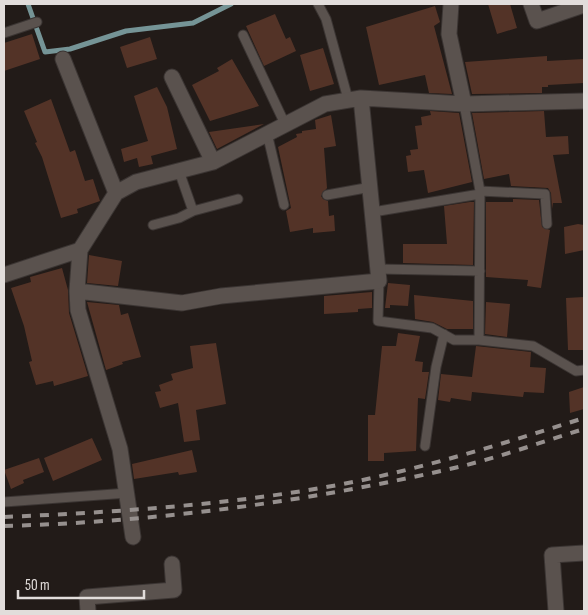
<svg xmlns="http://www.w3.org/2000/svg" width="588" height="615" font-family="'Sofia Sans Condensed',sans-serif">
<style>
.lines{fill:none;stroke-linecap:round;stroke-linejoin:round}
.stream{stroke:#759496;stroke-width:5}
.building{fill:#533327}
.service-casing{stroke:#3b3533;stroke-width:11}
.minor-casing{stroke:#3b3533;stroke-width:17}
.service{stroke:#5a524e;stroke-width:9}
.minor{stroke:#5a524e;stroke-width:15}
.rail{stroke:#96908e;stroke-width:4;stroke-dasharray:9 9;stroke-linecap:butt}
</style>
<rect width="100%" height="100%" fill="#221b18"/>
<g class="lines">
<path class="stream" d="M28,4L45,52L70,49L126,31L193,23L231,4"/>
</g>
<path class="building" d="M488,4H510L517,28L497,34Z
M435,6L440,22L434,26L452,94L429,93L425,75L379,85L366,27Z
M275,14L286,39L290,37L296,51L264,66L246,26Z
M32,34L40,59L4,71V43Z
M150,37L157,59L127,68L120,47Z
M323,48L334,84L310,91L300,55Z
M547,56V61L584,59V83L548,85V87H542V93L472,94L465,62Z
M232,59L259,106L210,121L192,85L219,71L217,68Z
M157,87L167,107L177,149L151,156L153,164L139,167L137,158L124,162L121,149L148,141L134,96Z
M51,99L70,152L75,150L85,181L93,179L100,201L77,209L78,213L61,218L42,157L35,143L37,142L24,111Z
M430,111L459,113L472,182L428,193L424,170L408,172L406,156L411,155L410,150L418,149L415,126L422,125L421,117L431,115Z
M544,111L546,137L568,136L569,154L553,155L562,203H553L552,209L551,193L548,188L511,186L509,174L484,179L472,113Z
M331,115L336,146L324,148L327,188L321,196L323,199L328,201L329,216L334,215L335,231L313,233V228L290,232L286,211L291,208L278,147L297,137L296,134L302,133V131L316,129L315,120Z
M264,124L217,149L209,132Z
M513,199L539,200L542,227L550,230L541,288L527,286L528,280L486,277V202H513Z
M470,202H474L473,265L403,263V244H447L444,206Z
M578,224L584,225V250L565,254L564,227Z
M89,255L122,261L118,286L87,283Z
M62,268L68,290L69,313L88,376L54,386L53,381L36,385L29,362L32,361L24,326L11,288L31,282L30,277Z
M388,283L410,285L408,306L390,305V308H385Z
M372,292V308L358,309V312L324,314V296Z
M414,295L473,301V329H447L433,322L415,319Z
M584,297V350H568L566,298Z
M87,302L119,305L121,315L128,313L141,357L122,362L123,364L106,370Z
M486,302L510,304L507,337L485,334Z
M398,333L420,336L415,361L423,362L422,372H429L425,399L418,398L416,451L384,453V461H368V415H375L382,346H396Z
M216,343L226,404L196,410L200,440L184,442L178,403L160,408L155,392L161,391L159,385L173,380L171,374L193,368L190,346Z
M476,346L531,352L530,367L546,368L544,393L524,392L523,397L472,392L471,401L451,398L450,402L438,400L441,374L472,377Z
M584,387V409L570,413L569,392Z
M92,438L102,460L53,481L44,458Z
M192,450L197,472L179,475L178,472L134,479L132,464Z
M39,458L44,472L23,480L24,483L11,489L4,470Z"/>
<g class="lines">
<g class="service-casing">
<path id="service" d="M318,4L326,19L348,99
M4,33L37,22
M243,35L285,124
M464,104L480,191L479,340L533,346L576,371L584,370
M267,133L284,205
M179,171L193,211
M480,191L545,194L547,224
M327,195L371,187
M373,212L480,194
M153,225L179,218L193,211L238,199
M378,269L480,271
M379,281L378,321L432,328L454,340H479
M425,446L436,367L444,334
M4,502L128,493"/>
</g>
<g class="minor-casing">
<path id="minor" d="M451,4L449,34L464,104
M531,4L537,21L584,5
M63,59L116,193
M172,77L213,162
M80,250L77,291L78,310L120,449L133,537
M4,275L80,250L116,193L136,182L213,162L325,104L361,98L464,104L584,101
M77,291L182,303L221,296L379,281L361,98
M88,611L87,597L174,590L172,564
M556,611L552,555L584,553"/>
</g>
<use href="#service" class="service"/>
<use href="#minor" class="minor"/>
<path class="rail" d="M4,517C117,512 231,505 343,484C425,468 505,443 584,418
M4,526C155,522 306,502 454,468C498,458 541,442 584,429"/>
</g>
<rect width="588" height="615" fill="none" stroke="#e2dddb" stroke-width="10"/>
<path d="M18 590v8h126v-8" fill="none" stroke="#e2dddb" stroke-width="2.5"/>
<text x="25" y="590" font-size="15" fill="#e2dddb" stroke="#221b18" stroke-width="4" paint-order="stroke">50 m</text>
</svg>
